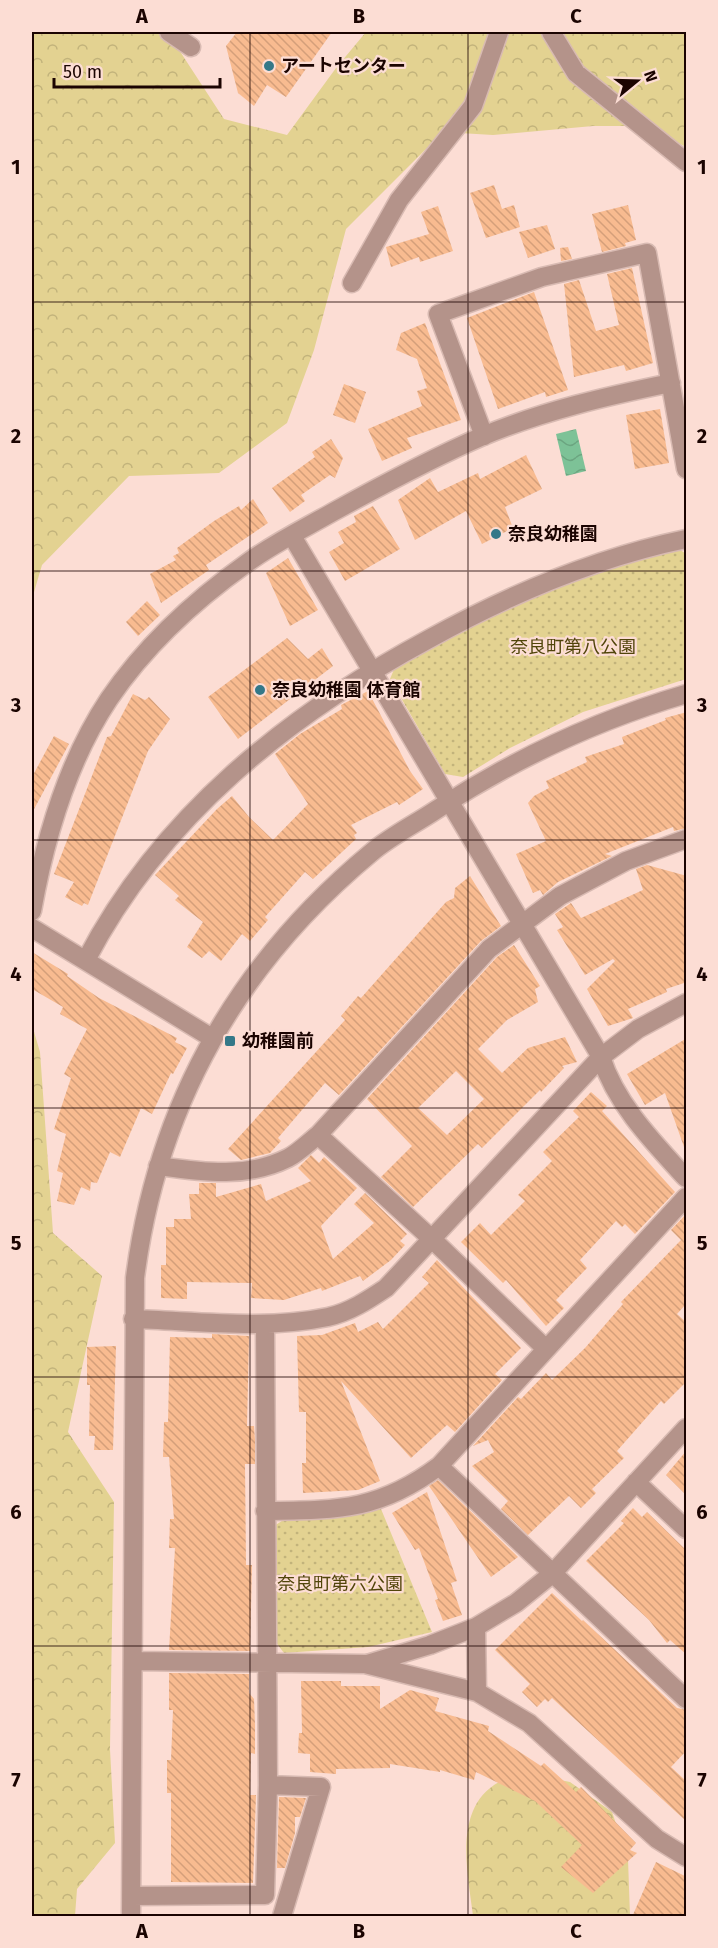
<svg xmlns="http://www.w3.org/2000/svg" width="718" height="1948" font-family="'Fira Sans','Noto Sans JP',sans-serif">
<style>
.forest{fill:url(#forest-crowns)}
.park{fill:url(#park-dots)}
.water{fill:url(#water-waves)}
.building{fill:url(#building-back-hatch);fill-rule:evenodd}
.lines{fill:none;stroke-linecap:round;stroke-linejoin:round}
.minor-casing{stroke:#d8bab2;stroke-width:21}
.minor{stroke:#b4938a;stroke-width:18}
.grid{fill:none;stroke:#1b0401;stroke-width:1.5;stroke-opacity:0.55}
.poi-dot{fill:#347888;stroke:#fcddd4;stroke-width:2}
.labels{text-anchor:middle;stroke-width:4.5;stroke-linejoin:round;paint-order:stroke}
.poi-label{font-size:18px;font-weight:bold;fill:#1b0401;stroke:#fcddd4;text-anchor:start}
.park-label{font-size:18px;fill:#51450a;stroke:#fcddd4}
.neatline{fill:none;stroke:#1b0401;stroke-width:2}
.grid-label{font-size:20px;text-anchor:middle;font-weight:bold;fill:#1b0401}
</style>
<defs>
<pattern id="forest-crowns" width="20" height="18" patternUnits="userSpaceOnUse" patternTransform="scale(1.5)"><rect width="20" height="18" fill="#e3d291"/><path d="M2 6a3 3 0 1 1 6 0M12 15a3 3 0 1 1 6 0" fill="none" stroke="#c2b37b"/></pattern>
<pattern id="park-dots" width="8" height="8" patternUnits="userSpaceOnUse" patternTransform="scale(1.5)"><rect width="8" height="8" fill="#e3d291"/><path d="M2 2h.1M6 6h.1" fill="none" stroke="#c2b37b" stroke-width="1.8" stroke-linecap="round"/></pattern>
<pattern id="water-waves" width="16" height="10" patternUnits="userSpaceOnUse" patternTransform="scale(1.5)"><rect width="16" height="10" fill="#7dc297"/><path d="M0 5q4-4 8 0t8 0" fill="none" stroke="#6ba580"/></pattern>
<pattern id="building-back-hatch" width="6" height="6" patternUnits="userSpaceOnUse" patternTransform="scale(1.5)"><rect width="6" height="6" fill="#f8bb90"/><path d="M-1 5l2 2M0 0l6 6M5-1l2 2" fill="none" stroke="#d49f7a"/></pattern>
</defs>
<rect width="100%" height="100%" fill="#fcddd4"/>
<path class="forest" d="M32,32H155L170,36L224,119L287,135L336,68L366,32H686V147L647,127L640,126H593L493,135L443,132L346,229L314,350L287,423L219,473L129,476L42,565L32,599Z
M32,1025L40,1052L53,1233L102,1276L68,1432L114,1502L110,1749L115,1843L77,1889L75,1916H32V1193L34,1140Z
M531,1774L570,1782L612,1812L628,1859L630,1916H473C468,1873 452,1808 499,1782C507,1778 521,1776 531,1774Z"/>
<path class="park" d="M679,549L686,554V679L583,712L510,748L463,777L445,774L390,679L395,667L486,617L548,587Z
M381,1509L432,1632L368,1647L284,1653L275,1641L274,1526L285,1519Z"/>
<path class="water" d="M576,429L586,471L566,476L556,434Z"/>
<path class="building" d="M237,32H332L286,97L267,85L254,106L238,93L226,46Z
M494,185L502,209L514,205L520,227L486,238L470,193Z
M628,205L636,240L625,243L626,246L602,252L592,214Z
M438,206L453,251L420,262L419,257L391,267L386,247L429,234L421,212Z
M547,225L555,249L528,258L519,232Z
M568,247L572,259L561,261L560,248Z
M632,268L653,363L626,371L624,365L574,377L564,284L579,280L596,331L619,325L607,274Z
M534,292L568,390L546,397L545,392L498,409L467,318Z
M425,323L461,420L407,438L412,448L382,461L368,429L422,406L417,391L427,388L417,359L396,350L401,333Z
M344,384L366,392L355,423L333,415Z
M660,409L669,463L635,469L626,415Z
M331,439L343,458L335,478L330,475L301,495L305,501L290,512L272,488L315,457L312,452Z
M526,455L542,489L505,507L513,528L482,544L466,511L415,540L398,500L430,478L438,492L478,473L480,479Z
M253,499L268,523L206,565L209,570L161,603L150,574L176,560L173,556L179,553L177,548L214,521L239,506L241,510Z
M373,506L400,549L345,581L329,552L344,543L338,532L356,522L354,516Z
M288,558L318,610L290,626L266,573Z
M147,601L160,615L138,636L126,622Z
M287,638L308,659L322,648L333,666L238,739L208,697Z
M368,691L410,771L423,789L399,805L397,802L351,825L357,833L354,835L356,839L313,879L305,872L265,917L268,920L250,941L242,934L221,961L209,951L202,958L187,947L203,922L175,900L179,896L155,875L217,809L232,796L249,817L273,840L308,804L275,754L300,734L342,709L341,705Z
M133,694L145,700L149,697L170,719L148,751L88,905L84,903L82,906L65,897L74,882L54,874L107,737L111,736Z
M687,712V828L674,831L673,827L605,854L612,856L558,882L543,895L540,890L533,893L516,854L546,841L528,803L534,796L549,788L546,781L587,762L585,757L624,744L622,737L666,720L665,718Z
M54,736L69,744L32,813V777Z
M647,865L687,876V982L666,989L667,992L628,1009L633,1018L608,1026L587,989L615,961L613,959L585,975L557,930L563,927L555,914L571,903L581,918L643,890L636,869Z
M470,876L501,926L481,941L339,1095L325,1083L278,1138L281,1141L270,1153L241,1160L228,1149L345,1020L341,1016L358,996L361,998L446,902L454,898L455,888Z
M514,945L540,986L535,989L538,1002L507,1020L478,1049L502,1073L528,1048L565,1037L577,1062L562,1066L564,1068L541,1092L540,1090L482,1148L478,1144L413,1207L381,1177L412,1146L367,1099L497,957ZM456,1071L484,1099L447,1135L418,1108Z
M32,952L68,974L67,976L99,998L177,1038L175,1042L187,1048L173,1074L171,1073L152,1114L141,1108L120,1157L110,1152L97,1183L91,1182L90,1191L81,1187L74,1205L57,1201L63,1173L57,1171L66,1134L54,1129L71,1078L64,1074L87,1029L60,1014L63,1007L32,989Z
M687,1038V1147H684L665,1093L645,1105L627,1074Z
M591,1092L607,1106L602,1111L675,1192L635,1234L625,1224L622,1227L616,1221L580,1260L587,1268L556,1300L564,1308L546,1326L506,1280L503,1283L461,1242L480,1223L491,1235L525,1201L518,1195L552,1161L543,1152L579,1117L573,1111Z
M311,1155L319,1163L324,1157L357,1188L321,1226L333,1259L374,1223L354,1204L365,1193L407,1234L400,1241L405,1245L391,1260L363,1281L360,1276L322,1291L321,1288L284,1300L251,1298L252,1283L187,1282V1299L161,1298V1265H166V1227H174V1219H191L189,1194H199V1183H216V1197L261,1184L266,1201L311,1181L298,1168Z
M687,1213V1303L677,1314L687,1323V1381L664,1404L661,1401L617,1451L624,1458L592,1489L596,1493L581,1508L569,1496L528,1535L501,1509L508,1501L472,1466L494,1452L488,1440L473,1446L518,1397L521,1399L546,1373L552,1380L585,1348L623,1304L621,1302L681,1240L671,1230Z
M437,1260L521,1348L495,1374L502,1380L455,1432L447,1425L411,1458L341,1381L380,1481L358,1490L303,1493L302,1463H306V1412H299L297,1336L322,1335L355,1323L358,1332L378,1322L383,1329L429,1283L422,1277Z
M212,1334L249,1336L247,1426H254L255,1440V1464H245L246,1565H252L250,1651L169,1650L175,1548H169L170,1519H174L169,1457H163L164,1422H168L170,1337L212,1338Z
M116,1346L113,1450H94L95,1436H89L90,1385H87V1347Z
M687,1450V1496L666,1475Z
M438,1480L514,1553L518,1557L491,1577L429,1486Z
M427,1492L457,1581L451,1583L462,1615L443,1621L435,1600L438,1599L419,1548L415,1550L392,1513Z
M633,1508L642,1517L647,1512L687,1551V1655L670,1640L667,1643L649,1620L586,1561L624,1523L621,1521Z
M552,1593L582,1621L583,1620L677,1708L687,1710V1750L671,1767L687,1782V1822L552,1698L548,1702L545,1699L537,1707L522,1692L530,1684L495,1650Z
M169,1673L249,1674V1693L254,1699L255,1725V1754L251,1753L250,1795H256L253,1883L171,1882V1793H167V1760H171L173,1710H169Z
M301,1681H341V1686H380V1709L410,1690L439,1698L435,1711L489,1726L488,1731L541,1766L544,1763L576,1792L581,1787L636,1843L630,1850L637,1853L593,1893L561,1867L582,1845L535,1801L476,1772L474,1780L440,1770V1772L390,1764V1768L336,1769V1774L310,1772V1754L298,1753L299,1733H302Z
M279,1797L306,1798L300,1817H295V1833L285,1868H277Z
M656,1862L687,1877V1917H632Z"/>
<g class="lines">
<g class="minor-casing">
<path id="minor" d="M169,32L191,47
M551,32L576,73L686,162
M352,283L399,200L473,106L499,32
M484,436L438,314L542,277L647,253L686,469
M292,536L601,1057C616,1104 653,1142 686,1178
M32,911C45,838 67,762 109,699C145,646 195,600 247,563C274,543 305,528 333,512C382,485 432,458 483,436C543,411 607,396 671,383
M32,928L212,1038
M86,960C161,816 288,715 429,639C510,594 595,558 686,539
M318,1135L433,1240L546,1349
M158,1166C202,1172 246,1179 288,1158C298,1153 308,1143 318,1135L489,949L560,896L626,861L686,839
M133,1319C197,1321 265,1330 328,1317C350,1312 368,1300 386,1288L601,1057L638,1029L686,1003
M439,1466L686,1699
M636,1482L686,1529
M265,1511C337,1510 379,1511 439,1466L686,1197
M476,1627L477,1692
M133,1661L365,1664L477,1692L529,1723L657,1839L686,1857
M367,1664L430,1645L476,1627L516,1603L552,1574L686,1428
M268,1785L321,1787L282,1916
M132,1896L265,1895L268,1785L265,1324
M131,1916L135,1278C157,1105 238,963 372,852C391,836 415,824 436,810C514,759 597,720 686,694"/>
</g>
<use href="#minor" class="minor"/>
</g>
<path class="grid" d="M250,32V1916M468,32V1916M32,302H686M32,571H686M32,840H686M32,1108H686M32,1377H686M32,1646H686"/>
<g class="poi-dot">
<circle cx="269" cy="66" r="6"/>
<circle cx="496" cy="534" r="6"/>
<circle cx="260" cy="690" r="6"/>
<rect x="224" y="1035" width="12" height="12" rx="3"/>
</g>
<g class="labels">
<g class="poi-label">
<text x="281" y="72">アートセンター</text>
<text x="508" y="540">奈良幼稚園</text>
<text x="272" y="696">奈良幼稚園 体育館</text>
<text x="242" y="1047">幼稚園前</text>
</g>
<g class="park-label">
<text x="573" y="653">奈良町第八公園</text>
<text x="340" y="1590">奈良町第六公園</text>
</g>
</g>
<rect width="718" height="1948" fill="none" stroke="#fcddd4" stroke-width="66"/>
<g transform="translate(637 81) rotate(71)" stroke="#fcddd4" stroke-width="4.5" paint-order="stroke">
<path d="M0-4.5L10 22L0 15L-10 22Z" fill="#1b0401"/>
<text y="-9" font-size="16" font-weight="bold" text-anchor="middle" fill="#1b0401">N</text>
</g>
<path d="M54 78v9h166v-9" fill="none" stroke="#1b0401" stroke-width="3"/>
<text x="63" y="78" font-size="18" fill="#1b0401" stroke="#fcddd4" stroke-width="4.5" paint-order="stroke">50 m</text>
<rect x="33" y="33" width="652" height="1882" class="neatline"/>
<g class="grid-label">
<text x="142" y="23">A</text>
<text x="359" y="23">B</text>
<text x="576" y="23">C</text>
<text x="16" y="174">1</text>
<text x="702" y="174">1</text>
<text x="16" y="443">2</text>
<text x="702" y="443">2</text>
<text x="16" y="712">3</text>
<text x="702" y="712">3</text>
<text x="16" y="981">4</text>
<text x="702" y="981">4</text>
<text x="16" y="1250">5</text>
<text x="702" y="1250">5</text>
<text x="16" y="1519">6</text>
<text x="702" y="1519">6</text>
<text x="16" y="1787">7</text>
<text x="702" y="1787">7</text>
<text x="142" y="1938">A</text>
<text x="359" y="1938">B</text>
<text x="576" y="1938">C</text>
</g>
</svg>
